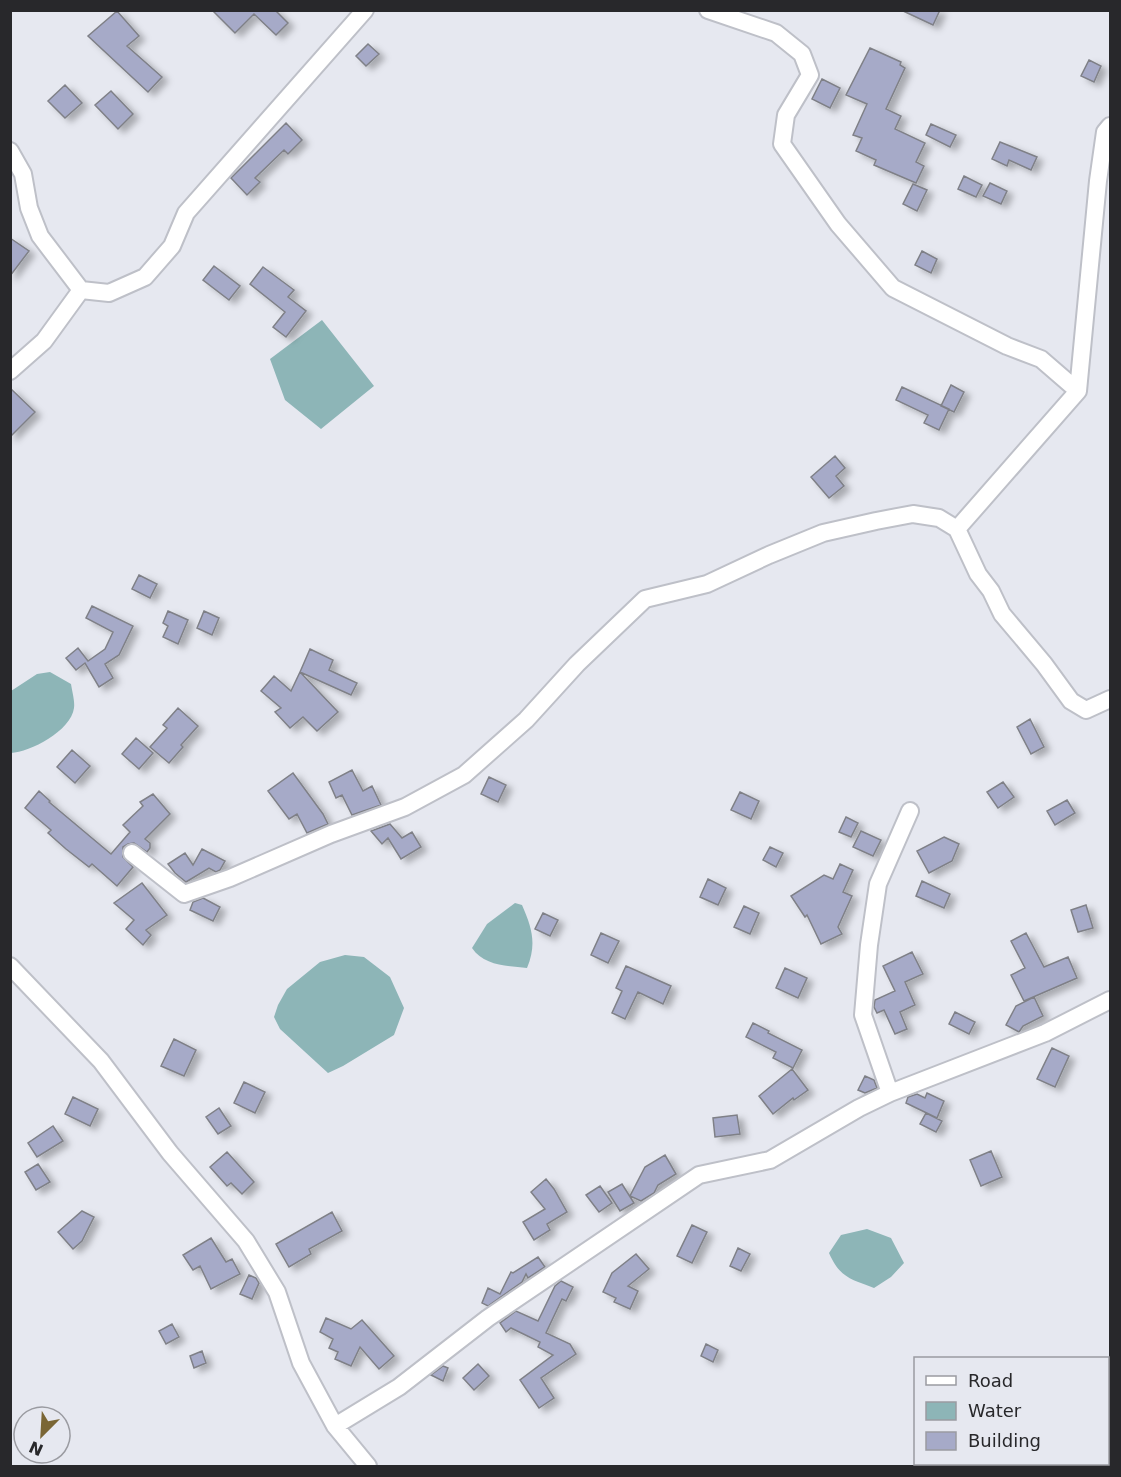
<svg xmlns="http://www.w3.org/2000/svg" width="1121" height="1477" font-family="'DejaVu Sans',sans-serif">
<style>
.water{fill:#8db5b7}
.building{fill:#a6aac8;stroke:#7f8087;stroke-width:1.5;filter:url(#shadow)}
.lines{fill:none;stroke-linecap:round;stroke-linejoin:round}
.street-casing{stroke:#bec0c8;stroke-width:20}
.street{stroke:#fff;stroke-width:16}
</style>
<defs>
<filter id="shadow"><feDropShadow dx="6" dy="4" stdDeviation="3" flood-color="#0004"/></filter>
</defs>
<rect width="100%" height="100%" fill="#e6e8f0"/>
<path class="water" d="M322,320L374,386L321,429L285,400L270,359Z
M50,672L71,684C72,691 75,701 74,708C71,731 30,752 11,753V691L37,674Z
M515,903L522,905C532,928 537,944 527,968C508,966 484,966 472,948L487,924Z
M345,955L364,957L390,977L404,1008L394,1035L343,1066L328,1073L280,1029L274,1017L278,1005L287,989L320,962Z
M867,1229L891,1238L904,1263L891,1277L874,1288C851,1279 840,1278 829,1253L841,1235Z
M1108,1442L1110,1443V1466H1024L1027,1464H1108Z"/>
<path class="building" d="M212,10H275L288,23L276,35L254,14L235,33Z
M901,10H940L933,25Z
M117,11L139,36L127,46L162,77L148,92L88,36Z
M368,44L379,54L366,66L356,56Z
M870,48L901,62L900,65L905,68L886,109L901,116L895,129L925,143L916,162L924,166L916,183L874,165L876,160L856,151L862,138L853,135L867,104L846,95Z
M1089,60L1101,66L1094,82L1081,76Z
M822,79L840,88L830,108L812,99Z
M65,85L82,103L65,118L48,101Z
M111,91L133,114L118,129L95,105Z
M286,123L302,140L288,154L284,150L255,178L260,182L247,195L231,178Z
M931,124L956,135L950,147L926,135Z
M1000,142L1037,157L1031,170L1009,160L1007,166L992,159Z
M964,176L982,185L976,197L958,189Z
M990,183L1007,191L1001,204L983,196Z
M913,184L927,190L917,211L903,204Z
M10,238L29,251L10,276Z
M922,251L937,259L931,273L915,265Z
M214,266L240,286L229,300L203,280Z
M263,267L294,290L288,297L306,311L286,337L273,327L285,312L250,284Z
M951,385L964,392L954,412L941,406Z
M902,387L949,409L939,430L924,423L928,415L896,400Z
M10,388L35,412L10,437Z
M835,456L845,468L836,476L844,486L829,498L811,477Z
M139,575L157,584L150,598L132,589Z
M92,606L133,626L119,655L105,664L113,678L99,687L85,663L76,670L66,658L78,648L88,661L105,649L113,632L86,618Z
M168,611L188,620L178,644L163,637L168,626L163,623Z
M204,611L219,618L212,635L197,628Z
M310,649L333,660L329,670L357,683L351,695L300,672Z
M300,672L338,712L317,731L303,717L290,728L275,712L281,708L261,691L274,676L291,691Z
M178,708L198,726L181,745L183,747L169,763L150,747L167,728L163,725Z
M1030,719L1044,747L1031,754L1017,727Z
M136,738L153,753L139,769L122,754Z
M72,750L90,766L75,783L57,767Z
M352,770L363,791L372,786L381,805L352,815L342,795L336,798L329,782Z
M293,773L323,814L328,824L307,833L297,814L289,819L268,791Z
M489,777L506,785L498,802L481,794Z
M1003,782L1014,797L998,808L987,792Z
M39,791L50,801L49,802L111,854L130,832L123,825L143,806L140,802L153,794L170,814L145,839L150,843V848L147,852L134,843L128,844L123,847V857L133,867L117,886L92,864L89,867L66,849L48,833L51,830L25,808Z
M740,792L759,801L751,819L731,810Z
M1067,800L1075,813L1055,825L1047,811Z
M846,817L858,823L851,837L839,832Z
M390,824L402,838L412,832L421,847L401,859L388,838L382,844L371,831Z
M861,831L881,840L873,856L853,847Z
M944,837L959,844L952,861L929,873L917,851Z
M770,847L783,853L776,867L763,860Z
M202,849L225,861L220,870L216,872L209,868L186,882L175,873L168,864L185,853L193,865Z
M840,864L853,870L843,892L852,896L838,927L842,934L821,944L807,915L805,917L791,896L824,875L833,879Z
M708,879L726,888L718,905L700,897Z
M922,881L950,894L944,908L916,896Z
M142,883L167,915L146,930L151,935L143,945L126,929L134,920L114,903Z
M203,898L220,907L213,921L190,910L193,902Z
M1086,905L1093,928L1078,932L1071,910Z
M744,906L759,913L750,934L734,927Z
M543,913L558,920L550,936L535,929Z
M601,933L619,941L608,963L591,955Z
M1026,933L1044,967L1068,957L1077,978L1024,1001L1011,975L1025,968L1011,941Z
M912,952L923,974L905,982L915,1005L900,1012L907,1029L895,1034L884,1010L877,1013L874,1007L875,1000L895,991L883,966Z
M626,966L671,986L663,1004L638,992L625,1019L612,1013L622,991L616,988Z
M785,968L807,978L798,998L776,988Z
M1034,997L1043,1016L1023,1026L1019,1032L1006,1025L1016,1006Z
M955,1012L975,1022L969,1034L949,1024Z
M753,1023L769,1031L768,1033L802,1050L793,1068L773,1058L776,1052L746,1037Z
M174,1039L196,1050L184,1076L161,1066Z
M1052,1048L1069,1056L1055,1087L1037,1079Z
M792,1069L808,1090L794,1100L793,1098L773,1114L759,1096Z
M865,1076L874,1080L877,1088L865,1093L858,1090Z
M244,1082L265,1092L255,1113L234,1103Z
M927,1093L944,1101L937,1118L906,1103L908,1097L917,1094L925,1098Z
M73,1097L98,1109L90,1126L65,1114Z
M219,1108L231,1126L218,1134L206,1117Z
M926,1113L942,1121L936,1132L920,1124Z
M737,1115L740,1134L715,1137L713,1118Z
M53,1126L63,1141L37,1157L28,1143Z
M991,1151L1002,1177L981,1186L970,1160Z
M227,1152L254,1182L242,1194L231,1183L227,1186L210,1167Z
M665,1155L676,1174L658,1185L654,1193L641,1201L630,1196L645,1167Z
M38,1164L50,1182L36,1190L25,1172Z
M546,1179L554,1189L567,1212L547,1224L550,1230L534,1240L523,1222L545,1209L531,1192Z
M622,1184L634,1203L620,1211L608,1192Z
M600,1186L612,1203L599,1212L586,1195Z
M82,1211L94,1217L82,1241L73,1249L58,1232Z
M332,1212L342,1231L309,1249L311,1254L289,1267L276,1244Z
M692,1225L707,1232L692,1263L677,1256Z
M211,1238L226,1262L232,1259L240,1274L211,1289L200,1266L193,1270L183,1255Z
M738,1248L750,1254L741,1271L730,1266Z
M636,1254L649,1269L628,1286L638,1291L630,1309L614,1302L616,1298L603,1292L612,1273Z
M538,1257L545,1267L528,1278L526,1274L522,1282L488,1306L482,1303L488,1288L500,1294L511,1272L513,1273Z
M249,1275L256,1278L259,1283L252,1299L240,1294Z
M561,1281L573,1287L566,1301L562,1299L546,1333L570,1344L576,1354L541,1378L554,1398L539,1408L520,1380L553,1355L538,1347L540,1342L511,1328L506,1332L500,1323L516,1311L538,1321L555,1286Z
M326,1318L351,1329L362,1320L394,1356L379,1369L360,1347L351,1366L335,1359L338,1352L329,1348L333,1339L320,1332Z
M172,1324L179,1337L166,1344L159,1331Z
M706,1344L718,1350L713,1362L701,1356Z
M202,1351L206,1363L194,1368L190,1356Z
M478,1364L489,1376L474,1390L463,1378Z
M443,1366L448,1368L443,1381L431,1375Z"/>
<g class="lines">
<g class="street-casing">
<path id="street" d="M708,10L776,33L802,54L810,75L786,115L782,144L838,224L893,288L1007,346L1041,359L1078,391
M10,151L23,174L29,208L40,236L81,290
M10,371L44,341L81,290L109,293L145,277L172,246L186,213L365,10
M957,529L1078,391L1098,181L1105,132L1110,126
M132,853L184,894L230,878L331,834L405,807L464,775L526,720L577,664L645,599L707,584L769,555L823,533L876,521L913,514L939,518L957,529L978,574L991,591L1002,614L1044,664L1071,701L1086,710L1110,699
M10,966L101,1061L170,1153L246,1241L277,1292L301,1363L335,1426L368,1466
M890,1093L863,1015L869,945L878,884L910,811
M335,1426L399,1387L488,1318L699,1175L770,1160L859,1108L890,1093L1045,1033L1110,1000"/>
</g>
<use href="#street" class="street"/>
</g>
<rect width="1121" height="1477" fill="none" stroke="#28282b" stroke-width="24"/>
<rect x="914" y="1357" width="195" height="108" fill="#e6e8f0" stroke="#9a9ba1" stroke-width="1.5"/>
<rect x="926" y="1376" width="30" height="9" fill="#ffffff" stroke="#9a9ba1" stroke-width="1.5"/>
<text x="968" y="1387" font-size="18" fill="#28282b">Road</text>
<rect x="926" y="1402" width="30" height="18" fill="#8db5b7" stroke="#9a9ba1" stroke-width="1.5"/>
<text x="968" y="1417" font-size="18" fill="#28282b">Water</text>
<rect x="926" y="1432" width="30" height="18" fill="#a6aac8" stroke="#9a9ba1" stroke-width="1.5"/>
<text x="968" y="1447" font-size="18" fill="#28282b">Building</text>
<g transform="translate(42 1435) rotate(204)"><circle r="28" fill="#e6e8f0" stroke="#9a9ba1" stroke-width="1.5"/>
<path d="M0-4.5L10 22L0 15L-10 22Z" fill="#7a6635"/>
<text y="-9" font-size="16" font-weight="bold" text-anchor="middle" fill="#28282b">N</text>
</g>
</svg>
